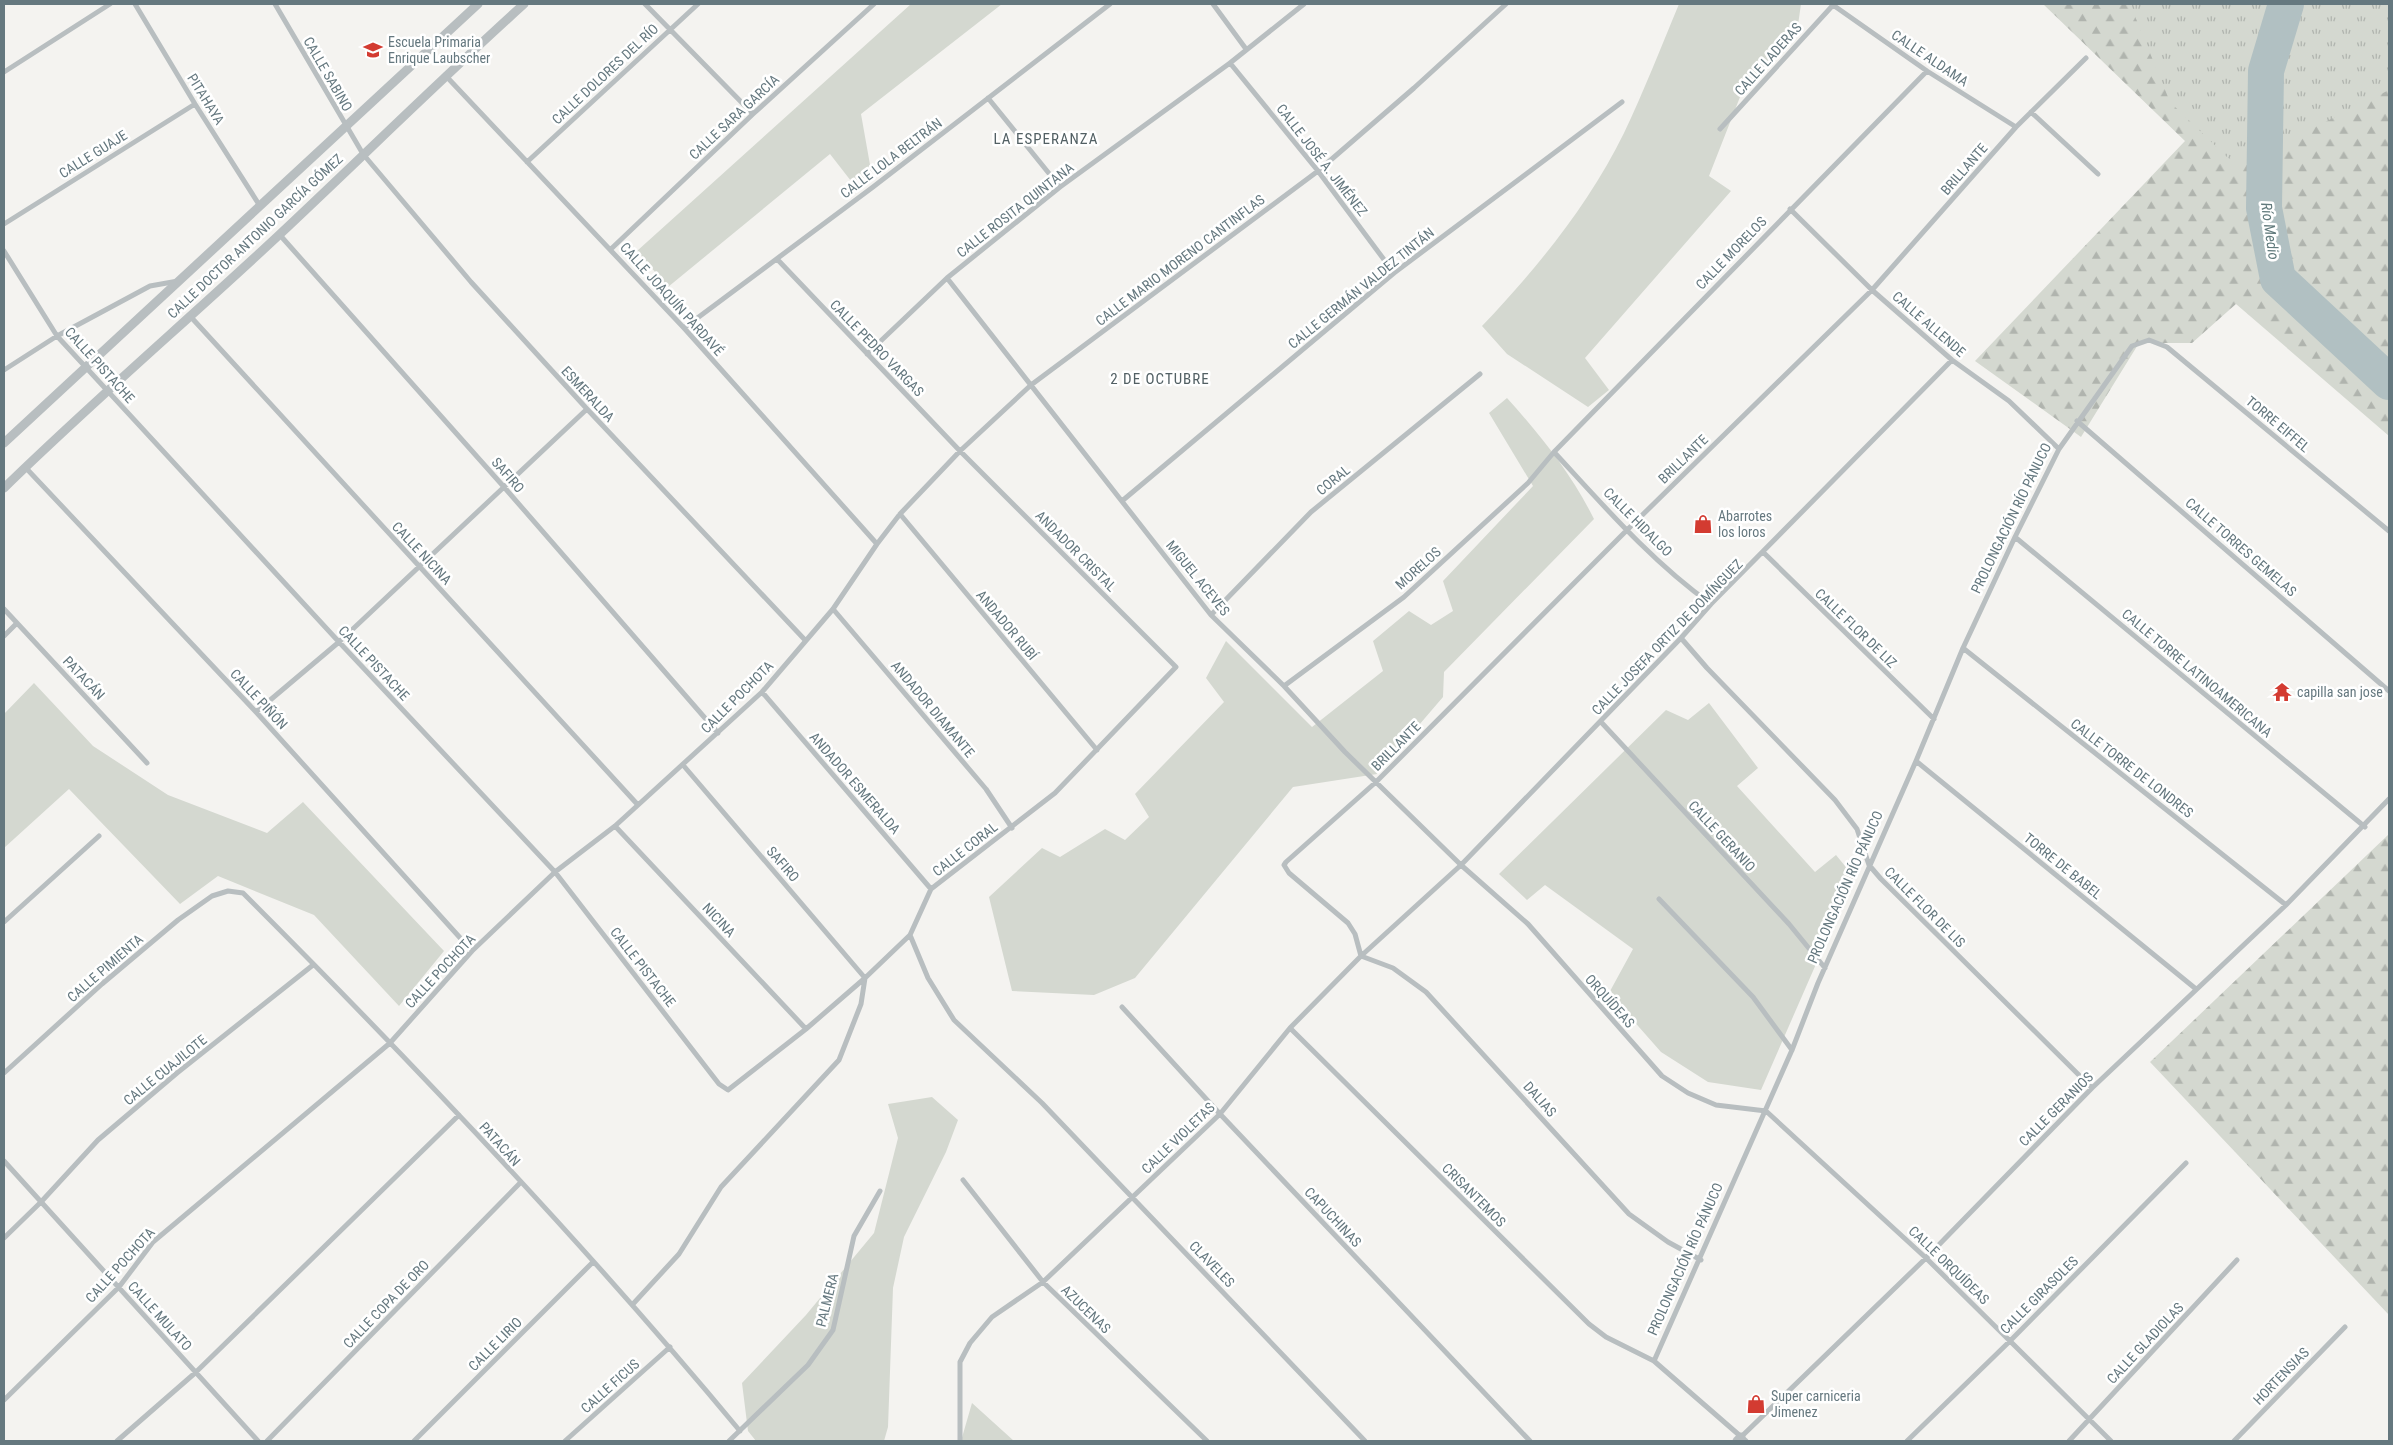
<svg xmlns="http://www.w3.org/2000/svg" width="2393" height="1445" font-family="'Roboto Condensed',sans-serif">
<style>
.grass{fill:#d4d8d0}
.forest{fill:url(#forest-firs)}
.park{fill:url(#park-tufts)}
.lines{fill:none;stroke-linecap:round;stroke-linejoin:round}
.river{stroke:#b1c0c2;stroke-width:36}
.minor{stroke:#b8bec0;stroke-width:5}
.tertiary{stroke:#b8bec0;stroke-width:9}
.labels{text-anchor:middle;stroke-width:5;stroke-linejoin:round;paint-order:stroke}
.poi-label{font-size:14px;fill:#65787f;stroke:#fff;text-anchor:start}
.street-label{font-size:14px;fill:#65787f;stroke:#fff}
.neighbourhood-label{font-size:15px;letter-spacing:1px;fill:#526064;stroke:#fff}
.water-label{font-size:15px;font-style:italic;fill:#617a7c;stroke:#fff}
</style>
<defs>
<pattern id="forest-firs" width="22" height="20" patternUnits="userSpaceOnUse" patternTransform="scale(1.25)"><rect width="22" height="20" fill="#d4d8d0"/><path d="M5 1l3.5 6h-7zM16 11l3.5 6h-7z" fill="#b0b4ae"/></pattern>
<pattern id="park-tufts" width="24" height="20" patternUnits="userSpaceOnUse" patternTransform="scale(1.25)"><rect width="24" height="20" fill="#d4d8d0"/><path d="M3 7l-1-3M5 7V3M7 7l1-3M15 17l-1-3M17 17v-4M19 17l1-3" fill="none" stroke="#b0b4ae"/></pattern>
</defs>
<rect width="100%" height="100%" fill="#f4f3f0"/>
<path class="grass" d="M911,4H1002L861,114L872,176L851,181L830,154L668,287L637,251Z
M1679,4H1801L1798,25L1740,97L1709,176L1731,191L1585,358L1609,390L1588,407L1507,354L1482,326C1537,268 1588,206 1624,133C1644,91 1661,47 1679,4Z
M1507,398C1541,436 1571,473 1594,519L1444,672L1443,697L1377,774L1293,787L1135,978L1094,995L1012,991L989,897L1042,848L1060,857L1105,829L1125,840L1149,817L1135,794L1224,702L1206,678L1226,641L1312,727L1383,671L1373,641L1409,611L1431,625L1453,611L1443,581L1533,486L1489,413Z
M34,683L93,746L168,795L267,833L303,802L444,951L399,1006L314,915L218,876L180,904L69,789L4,848V714Z
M1709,703L1758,768L1737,786L1815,872L1836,855L1854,877L1761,1090L1708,1082L1661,1052L1609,993L1633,949L1545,885L1527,900L1499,874L1666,710L1688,720Z
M932,1097L958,1120L946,1152L904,1237L893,1288L888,1427L884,1441H756L748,1431L742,1383L806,1315L874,1233L898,1138L888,1104Z
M972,1403L1014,1441H961Z"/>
<path class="forest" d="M2043,4H2389V436L2236,304L2192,343H2139L2081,437L1975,361L2185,141Z
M2389,834V1315L2150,1062Z"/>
<path class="park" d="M2130,4H2389V90L2299,135L2261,163L2246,165L2228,158L2170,102Z"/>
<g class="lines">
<path class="river" d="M2286,4L2266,71L2264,208L2278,279L2389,382"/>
<path class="minor" d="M135,4L195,104L260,206
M275,4L363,154L471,282L587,409L805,640
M645,4L753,114
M1213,4L1246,49
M1833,5L1927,71L2016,127
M1230,63L1318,171L1394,273
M4,72L110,4
M445,75L684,328L877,544
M988,98L1060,187
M2031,112L2098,174
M1720,129L1834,4
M527,162L698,4
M1790,209L1872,290L1952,360L2009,401L2059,449
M4,224L195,104
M279,234L504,487L718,733
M611,249L753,114L874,4
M4,251L57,336L339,642L555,872L719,1084L728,1090L806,1029L865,978L910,935L931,889L1055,793L1176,667L960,451L777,259
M947,278L1211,615L1284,686L1345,752L1461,865L1528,924L1662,1076L1688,1093L1716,1105L1766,1111L1926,1258L2111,1441
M190,316L638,805
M684,328L873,187L1110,4
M867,354L947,278L1060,187L1230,63L1304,4
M4,370L57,336L150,286L178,281
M2077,421L2389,691
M1554,452C1603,505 1652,562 1711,604
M25,467L256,712L472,951
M1122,501L1394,273L1622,102
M900,514L1097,750
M2015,537L2365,827
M1763,552L1934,719
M4,609L147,763
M833,609L986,789L1012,828
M1211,615L1311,512L1480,374
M4,636L17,623
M1681,638L1707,668L1835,800L1857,829L1869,865L1881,879L2092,1088
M1963,648L2286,905
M1284,686L1404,597L1528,483L1554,452L1927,71
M762,692L931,889
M256,712L339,642L587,409
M1601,722L1789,924L1825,968
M1916,761L2196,989
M615,826L806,1029
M1659,899L1753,997L1792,1050
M4,922L99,836
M910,935L928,978L954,1020L1042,1103L1365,1441
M1122,1007L1220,1114L1530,1441
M1290,1028L1589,1324L1606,1337L1654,1361L1746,1441
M4,1073L102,984L178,920L212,896L228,891L243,893C415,1065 584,1243 740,1431
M4,1161L258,1441
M963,1180L1043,1282L1207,1441
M4,1238L41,1202L98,1140L177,1073L313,965
M1701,1260L1668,1242L1629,1214L1426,992L1393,968L1361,956L1355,934L1348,923L1289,873L1284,865L1286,862L1376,782L1627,530L1872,290L2016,127L2086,58
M633,1304L679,1254L721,1187L839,1060L861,1004L865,978L683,765
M1654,1361L1792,1050L1818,983L1916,761L1963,648L2015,537L2059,449L2132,346L2149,340L2167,347L2389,531
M4,1400L119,1287L153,1242L390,1043L472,951L555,872L615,826L762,692L833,609L877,544L900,514L960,451L1031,385L1318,171L1414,88L1506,4
M1741,1437L1926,1258L2092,1088L2286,905L2389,799
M117,1441L195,1373L459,1115
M267,1441L520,1183
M414,1441L593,1262
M565,1441L670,1347
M729,1441L808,1365L833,1330L854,1236L880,1191
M960,1441V1362L970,1343L992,1317L1043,1282L1220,1114L1290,1028L1361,956L1461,865L1681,638L1711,604L1952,360
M1907,1441L2010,1341L2186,1163
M2069,1441L2237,1260
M2234,1441L2345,1327"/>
<path class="tertiary" d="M4,443L478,4
M4,488C93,401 188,320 279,235C361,158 441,79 524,4
M1737,1441L1741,1437"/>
</g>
<defs>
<g id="school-bare" transform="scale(1.5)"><path d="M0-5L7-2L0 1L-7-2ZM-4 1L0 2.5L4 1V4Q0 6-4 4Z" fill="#d33b31" stroke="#fff" stroke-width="2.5" paint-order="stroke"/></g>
<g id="shop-bare" transform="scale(1.5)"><path d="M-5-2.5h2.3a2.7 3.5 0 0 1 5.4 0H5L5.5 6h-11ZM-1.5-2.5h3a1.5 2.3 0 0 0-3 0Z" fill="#d33b31" stroke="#fff" stroke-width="2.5" paint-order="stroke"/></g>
<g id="temple-bare" transform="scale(1.5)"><path d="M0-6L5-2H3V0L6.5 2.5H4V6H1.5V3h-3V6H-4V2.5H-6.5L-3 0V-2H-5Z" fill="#d33b31" stroke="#fff" stroke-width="2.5" paint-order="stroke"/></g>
</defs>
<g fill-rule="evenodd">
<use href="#school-bare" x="373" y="50"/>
<use href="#shop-bare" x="1703" y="524"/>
<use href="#temple-bare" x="2282" y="692"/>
<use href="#shop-bare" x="1756" y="1404"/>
</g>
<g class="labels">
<g class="poi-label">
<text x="388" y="47">Escuela Primaria<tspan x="388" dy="16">Enrique Laubscher</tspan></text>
<text x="1718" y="521">Abarrotes<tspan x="1718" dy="16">los loros</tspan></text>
<text x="2297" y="697">capilla san jose</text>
<text x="1771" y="1401">Super carniceria<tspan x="1771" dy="16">Jimenez</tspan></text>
</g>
<g class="street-label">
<text transform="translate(1930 58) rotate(34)" y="5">CALLE ALDAMA</text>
<text transform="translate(1768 59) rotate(-48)" y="5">CALLE LADERAS</text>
<text transform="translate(328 74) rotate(60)" y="5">CALLE SABINO</text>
<text transform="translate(605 74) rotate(-43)" y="5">CALLE DOLORES DEL RÍO</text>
<text transform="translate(206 99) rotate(58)" y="5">PITAHAYA</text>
<text transform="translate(734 117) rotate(-43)" y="5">CALLE SARA GARCÍA</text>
<text transform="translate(93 154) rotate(-32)" y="5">CALLE GUAJE</text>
<text transform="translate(891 158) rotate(-37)" y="5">CALLE LOLA BELTRÁN</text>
<text transform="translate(1322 160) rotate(52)" y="5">CALLE JOSÉ A. JIMÉNEZ</text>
<text transform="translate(1964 169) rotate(-49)" y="5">BRILLANTE</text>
<text transform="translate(1015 210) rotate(-38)" y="5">CALLE ROSITA QUINTANA</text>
<text transform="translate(255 236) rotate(-43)" y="5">CALLE DOCTOR ANTONIO GARCÍA GÓMEZ</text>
<text transform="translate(1731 253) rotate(-46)" y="5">CALLE MORELOS</text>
<text transform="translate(1180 260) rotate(-37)" y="5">CALLE MARIO MORENO CANTINFLAS</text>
<text transform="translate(1361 288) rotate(-39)" y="5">CALLE GERMÁN VALDEZ TINTÁN</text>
<text transform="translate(672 299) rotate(48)" y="5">CALLE JOAQUÍN PARDAVÉ</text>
<text transform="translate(1929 324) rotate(41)" y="5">CALLE ALLENDE</text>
<text transform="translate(877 348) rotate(46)" y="5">CALLE PEDRO VARGAS</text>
<text transform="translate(100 365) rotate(48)" y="5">CALLE PISTACHE</text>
<text transform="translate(588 394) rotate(47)" y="5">ESMERALDA</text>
<text transform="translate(2278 424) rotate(40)" y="5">TORRE EIFFEL</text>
<text transform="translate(1683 459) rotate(-44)" y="5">BRILLANTE</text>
<text transform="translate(508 475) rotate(49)" y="5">SAFIRO</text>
<text transform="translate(1333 480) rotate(-39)" y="5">CORAL</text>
<text transform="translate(2011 518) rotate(-64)" y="5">PROLONGACIÓN RÍO PÁNUCO</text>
<text transform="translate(1638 522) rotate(45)" y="5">CALLE HIDALGO</text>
<text transform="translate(2241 547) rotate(41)" y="5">CALLE TORRES GEMELAS</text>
<text transform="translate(1076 551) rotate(45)" y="5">ANDADOR CRISTAL</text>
<text transform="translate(422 553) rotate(47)" y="5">CALLE NICINA</text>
<text transform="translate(1418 568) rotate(-42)" y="5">MORELOS</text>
<text transform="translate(1198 578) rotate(51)" y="5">MIGUEL ACEVES</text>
<text transform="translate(1007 625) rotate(50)" y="5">ANDADOR RUBÍ</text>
<text transform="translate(1856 628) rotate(44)" y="5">CALLE FLOR DE LIZ</text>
<text transform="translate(1667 637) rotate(-46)" y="5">CALLE JOSEFA ORTIZ DE DOMÍNGUEZ</text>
<text transform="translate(374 663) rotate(47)" y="5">CALLE PISTACHE</text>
<text transform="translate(2197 673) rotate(40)" y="5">CALLE TORRE LATINOAMERICANA</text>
<text transform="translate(84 678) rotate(47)" y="5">PATACÁN</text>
<text transform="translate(737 697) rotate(-45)" y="5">CALLE POCHOTA</text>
<text transform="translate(259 699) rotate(47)" y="5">CALLE PIÑÓN</text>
<text transform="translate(933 709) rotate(50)" y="5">ANDADOR DIAMANTE</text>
<text transform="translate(1396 746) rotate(-45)" y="5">BRILLANTE</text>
<text transform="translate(2132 768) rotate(38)" y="5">CALLE TORRE DE LONDRES</text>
<text transform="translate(855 783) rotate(49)" y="5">ANDADOR ESMERALDA</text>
<text transform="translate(1722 836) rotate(47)" y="5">CALLE GERANIO</text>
<text transform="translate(965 849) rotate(-38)" y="5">CALLE CORAL</text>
<text transform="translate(783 864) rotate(49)" y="5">SAFIRO</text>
<text transform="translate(2063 866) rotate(39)" y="5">TORRE DE BABEL</text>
<text transform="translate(1845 887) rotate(-66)" y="5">PROLONGACIÓN RÍO PÁNUCO</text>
<text transform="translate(1925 907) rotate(45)" y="5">CALLE FLOR DE LIS</text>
<text transform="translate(719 920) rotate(47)" y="5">NICINA</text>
<text transform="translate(643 967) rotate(52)" y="5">CALLE PISTACHE</text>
<text transform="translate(105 968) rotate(-41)" y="5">CALLE PIMIENTA</text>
<text transform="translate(440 971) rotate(-47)" y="5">CALLE POCHOTA</text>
<text transform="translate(1610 1001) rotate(48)" y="5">ORQUÍDEAS</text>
<text transform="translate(165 1070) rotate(-39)" y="5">CALLE CUAJILOTE</text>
<text transform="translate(1540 1099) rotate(48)" y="5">DALIAS</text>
<text transform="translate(2056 1109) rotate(-45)" y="5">CALLE GERANIOS</text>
<text transform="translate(1178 1138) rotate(-44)" y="5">CALLE VIOLETAS</text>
<text transform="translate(500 1144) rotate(48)" y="5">PATACÁN</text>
<text transform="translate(1474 1195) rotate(45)" y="5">CRISANTEMOS</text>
<text transform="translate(1333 1217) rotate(47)" y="5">CAPUCHINAS</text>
<text transform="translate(1685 1259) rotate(-66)" y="5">PROLONGACIÓN RÍO PÁNUCO</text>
<text transform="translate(1212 1264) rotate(46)" y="5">CLAVELES</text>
<text transform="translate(120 1265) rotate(-48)" y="5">CALLE POCHOTA</text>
<text transform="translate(1949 1265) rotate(44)" y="5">CALLE ORQUÍDEAS</text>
<text transform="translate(2039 1295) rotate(-45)" y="5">CALLE GIRASOLES</text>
<text transform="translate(827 1300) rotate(-76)" y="5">PALMERA</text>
<text transform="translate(386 1304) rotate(-46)" y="5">CALLE COPA DE ORO</text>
<text transform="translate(1086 1309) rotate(44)" y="5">AZUCENAS</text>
<text transform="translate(160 1316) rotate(48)" y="5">CALLE MULATO</text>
<text transform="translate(2145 1343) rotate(-47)" y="5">CALLE GLADIOLAS</text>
<text transform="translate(495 1344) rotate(-45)" y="5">CALLE LIRIO</text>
<text transform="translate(2281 1376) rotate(-46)" y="5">HORTENSIAS</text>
<text transform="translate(610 1386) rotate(-42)" y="5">CALLE FICUS</text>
</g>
<g class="neighbourhood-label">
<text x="1046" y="144">LA ESPERANZA</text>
<text x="1160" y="384">2 DE OCTUBRE</text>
</g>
<g class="water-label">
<text transform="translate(2270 231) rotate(82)" y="5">Río Medio</text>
</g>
</g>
<rect width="2393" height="1445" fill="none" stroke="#65787f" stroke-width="10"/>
</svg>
